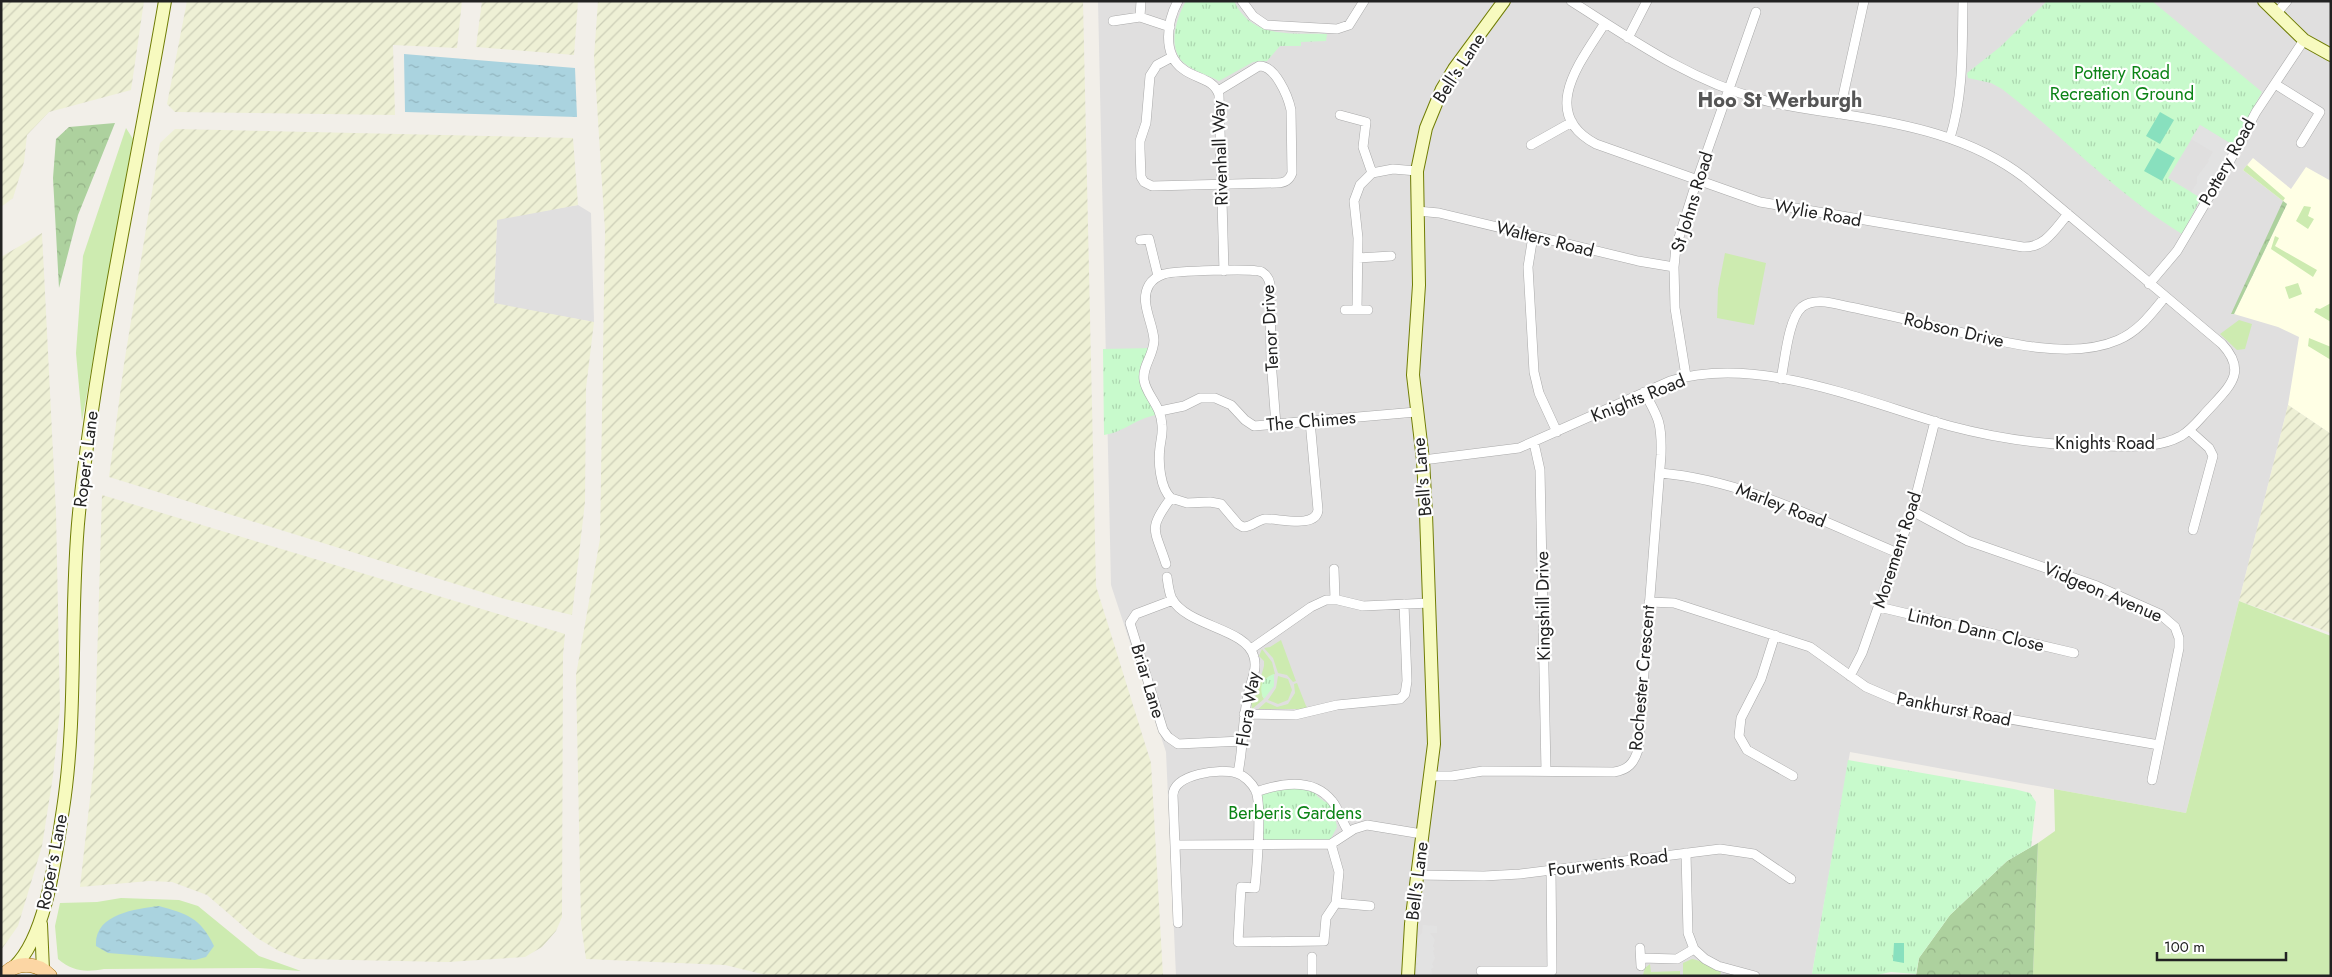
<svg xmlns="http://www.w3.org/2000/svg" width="2332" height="977" font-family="Jost,sans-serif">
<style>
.residential{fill:#e0dfdf}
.education{fill:#ffffe5}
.farmland{fill:url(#farmland-furrows)}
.grass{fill:#cdebb0}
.forest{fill:url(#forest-crowns)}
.park{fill:url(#park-tufts)}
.pitch{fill:#88e0be}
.parking{fill:#e2e2e2}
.water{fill:url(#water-ripples)}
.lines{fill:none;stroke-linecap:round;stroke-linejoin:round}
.street-casing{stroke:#a9a9a9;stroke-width:10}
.secondary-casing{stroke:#707d05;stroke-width:14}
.primary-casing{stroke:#a06b00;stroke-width:15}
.street{stroke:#fff;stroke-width:9}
.secondary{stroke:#f7fabf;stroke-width:12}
.primary{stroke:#fcd6a4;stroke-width:14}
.labels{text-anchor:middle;stroke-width:4.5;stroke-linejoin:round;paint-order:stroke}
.street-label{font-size:18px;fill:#222;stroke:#fff}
.park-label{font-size:18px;fill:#0c8416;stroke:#fff}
.quarter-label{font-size:20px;font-weight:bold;fill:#555;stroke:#fff}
</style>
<defs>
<pattern id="farmland-furrows" width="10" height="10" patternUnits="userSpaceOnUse" patternTransform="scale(1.25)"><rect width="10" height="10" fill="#eef0d5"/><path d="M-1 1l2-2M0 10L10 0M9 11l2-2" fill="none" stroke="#ccceb7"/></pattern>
<pattern id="forest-crowns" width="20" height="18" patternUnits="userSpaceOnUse" patternTransform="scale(1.25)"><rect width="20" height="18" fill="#add19e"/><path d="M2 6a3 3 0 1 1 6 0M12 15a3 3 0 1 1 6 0" fill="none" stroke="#95b388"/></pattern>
<pattern id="park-tufts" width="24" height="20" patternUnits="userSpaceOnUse" patternTransform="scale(1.25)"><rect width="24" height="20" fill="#c8facc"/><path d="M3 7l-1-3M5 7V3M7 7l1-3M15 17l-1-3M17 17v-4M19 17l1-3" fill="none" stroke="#acd6af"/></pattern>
<pattern id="water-ripples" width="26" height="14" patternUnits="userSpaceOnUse" patternTransform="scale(1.25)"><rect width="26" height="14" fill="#aad3df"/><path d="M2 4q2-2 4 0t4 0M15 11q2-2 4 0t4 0" fill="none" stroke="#92b5bf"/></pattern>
</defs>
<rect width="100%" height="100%" fill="#f2efe9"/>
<path class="residential" d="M1098,1H2331V434L2288,405L2186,813L1850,752L1812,974L1837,976H1176L1166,752L1111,585Z
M578,205L591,213L594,322L494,304L497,219Z"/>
<path class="education" d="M2253,158L2291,189L2306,167L2331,181V434L2288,405L2299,337L2278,327L2234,314L2287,204L2243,170Z"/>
<path class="farmland" d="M1,1H144L131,90L49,112L27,135L24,162L13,198L1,207Z
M187,1H462L457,48L393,45L395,115L175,112L167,104Z
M482,1H578L574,55L476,47Z
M598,1H1083L1096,586L1151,763L1163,976H770L725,965L586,959L581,924L576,675L600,539L605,231L594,57Z
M175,129L573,138L578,205L497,220L494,303L594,322L586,388L585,502L572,615L501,598L109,477L124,364L160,143Z
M42,233L56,512L60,709L53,776L42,846L18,926L1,950V257Z
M2288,405L2331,434V633L2239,601Z
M102,495L565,634L563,655L562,917L556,931L542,947L525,957L448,962L301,959L279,951L257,938L207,895L172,882L149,881L80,887L94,763Z"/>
<path class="grass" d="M126,128L133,139L82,421L76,353L83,256Z
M2247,165L2285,198L2283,201L2243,170Z
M2304,206L2311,207L2308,216L2314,219L2308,229L2296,221Z
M2275,236L2279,238L2275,246L2317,270L2313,277L2271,249Z
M1725,253L1766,263L1754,325L1717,318L1718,289Z
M2298,283L2302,294L2289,299L2285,287Z
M2331,303V322L2314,312L2316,308L2320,309Z
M2239,320L2252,324L2245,349L2237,350L2220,334Z
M2309,338L2331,347V360L2308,346Z
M2239,601L2331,636V976H2033L2038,843L2055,831L2054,789L2186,813Z
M1281,640L1296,681L1293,682L1287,675L1278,673L1273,658L1264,648L1270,647Z
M1262,649L1272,662L1275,674L1268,677L1262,696L1264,699L1252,709L1251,701L1255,698L1264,666V661L1259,656Z
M1278,676L1288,679L1292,690L1288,700L1278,704L1268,700L1276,688Z
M1297,683L1306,706L1310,709H1259L1255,712L1266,702L1277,707L1288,704L1295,693L1294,684Z
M121,898L179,900L198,906L259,956L301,971L259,968L104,969C86,972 73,972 58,959L55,926L60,903L97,902Z
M1692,959C1702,960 1711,969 1721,972L1720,976H1683V963Z
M1650,964L1651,972L1680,971V976H1636L1643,975L1645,968Z"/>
<path class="forest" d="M115,123L78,215L59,288L53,178L56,139L69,127Z
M2283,201L2287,204L2234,314H2231Z
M2038,843L2033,976H1916L1919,958L1950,915L2007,861Z"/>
<path class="park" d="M1186,1H1234C1252,39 1291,33 1327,34L1326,41L1301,42V46H1280L1267,61L1253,62L1219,81C1208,75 1193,71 1184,63C1167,48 1176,18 1186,1Z
M2047,1H2152L2262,92L2233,145L2200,125L2168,178L2201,198L2182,234C2116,194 2063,136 2002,89L1991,83L1968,78L1967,73L2000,47Z
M1152,348C1130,371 1141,389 1156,411V415C1135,419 1124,432 1104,435L1103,349Z
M1274,674V686L1264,699C1258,688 1262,678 1274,674Z
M1848,760L2014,789L2030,793L2036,802L2031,847L2007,861L1950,915L1919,958L1916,974L1891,972L1871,976L1812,974Z
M1296,786L1316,793L1317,796L1325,802L1327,801L1333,809L1337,827L1330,840L1268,841L1263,838L1261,796L1266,791Z"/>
<path class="pitch" d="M2160,112L2174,120L2160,144L2146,136Z
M2157,148L2175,158L2162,181L2144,171Z
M1894,943H1904V963L1893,961Z"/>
<path class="parking" d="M2200,125L2233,145L2201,198L2191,192L2197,183V177L2209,161L2208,160L2213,152L2191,139Z
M1423,925L1437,926V933H1430L1435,940L1433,946L1435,949L1433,951L1435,958L1432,964L1434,967L1431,969L1433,976L1416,975L1418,973L1416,966L1418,964L1416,961L1419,955L1416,952L1419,945L1417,939L1422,933Z"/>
<path class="water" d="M404,54L575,68L577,117L405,112Z
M159,906C187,914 200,917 214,946L206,957L195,960L108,953L96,946C94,914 135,909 159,906Z"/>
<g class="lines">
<g class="street-casing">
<path id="street" d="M1141,1L1140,17L1170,27
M1178,1C1167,21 1162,54 1183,69C1195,79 1214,78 1219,95L1224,271
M1242,1L1253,16L1266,25L1337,29L1349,25L1364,1
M2276,14L2287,1
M1113,21L1140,17
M1605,23C1582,60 1537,113 1596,144L1760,202L2023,247C2045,248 2055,229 2068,214
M1628,38L1647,1
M1172,57L1157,65L1150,76L1146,123L1140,141V149L1141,177L1144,182L1152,186L1277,183C1284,183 1289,181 1292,173L1291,110C1288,96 1275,65 1259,66L1218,91
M2275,84L2320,112L2301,143
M1839,114L1864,1
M1340,115L1366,122L1363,147L1372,173L1360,185L1354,201L1358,238L1357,310
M1950,138C1964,93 1962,48 1963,1
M1531,145L1572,122
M1372,173L1393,169L1417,171
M1417,211L1439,213L1638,261L1674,267
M1533,236L1528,267L1534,372L1539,393L1557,432
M1140,240L1149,239L1158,276
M1358,258L1391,256
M2149,284L2177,251L2225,170L2256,112L2304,40
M1345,310H1368
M1686,376L1675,308L1674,267L1676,247L1697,180L1756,12
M1781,379C1785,361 1788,319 1802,307C1815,297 1835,304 1850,307C1880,313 1909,320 1939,327C1990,339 2068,362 2118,340C2139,331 2151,314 2165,297
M1160,411L1184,406L1200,398H1215L1231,405L1245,420L1254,426L1416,412
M2189,430L2209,448L2213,456L2193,530
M1534,443L1540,470L1546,771
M1423,460L1519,448L1670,381C1758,354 1865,402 1950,426C1999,439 2052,446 2103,446C2129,446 2157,449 2181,436C2193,429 2201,417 2211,407C2231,385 2247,371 2222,344L2025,178C1972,137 1906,124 1841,114C1813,110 1786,107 1759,99C1689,80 1631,39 1571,1
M1660,473C1744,480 1821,521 1898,553
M1171,498L1187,503L1210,502L1221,504L1238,524L1243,527C1252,527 1257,520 1265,519C1278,518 1316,529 1318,510L1310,421
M1912,511L1968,541L2097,586L2160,614L2175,627L2179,638V648L2152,780
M1166,564C1155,529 1147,530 1171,498C1160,488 1158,462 1160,447C1161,439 1163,433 1162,425C1161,405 1146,395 1144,380C1142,366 1154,355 1154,340C1153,322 1139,302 1149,285C1152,280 1158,276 1164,274C1174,271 1254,268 1262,272C1267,275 1269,279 1270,284L1271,360L1276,425
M1334,569L1335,599
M1167,577C1168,584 1169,593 1172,599C1188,627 1247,628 1254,657C1257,667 1253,677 1250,687C1242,715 1244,744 1238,773
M1173,600L1136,614L1130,623L1163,730L1168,737L1178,744L1242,741
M1649,602L1674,603L1810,647L1866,687L1894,699L2159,745
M1879,607L2074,653
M1775,635L1761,679L1741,718L1739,736L1747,750L1793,776
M1251,649L1311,607L1326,600H1338L1363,606L1430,603
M1850,676L1862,653L1912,511L1935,421
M1244,714L1295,715L1337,705L1400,699L1405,694L1407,681L1404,604
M1430,776H1452L1483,771L1614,772C1628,770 1634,763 1638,750L1661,455C1662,424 1659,418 1644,392
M1256,792C1281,783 1313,777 1332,801C1339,809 1342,823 1349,832
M1175,845L1331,844L1354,829L1367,825L1422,834
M1686,853L1688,933L1694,949L1705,959L1718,966L1755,976
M1417,875L1484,876L1520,874L1720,849L1754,854L1791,879
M1336,903L1370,906
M1178,923L1173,795C1174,774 1220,768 1236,773C1244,775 1252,783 1256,791C1262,807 1257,868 1255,888L1241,887L1238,942L1324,941L1326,918L1336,903L1339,872L1331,844
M1640,948L1641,966
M1312,957V976
M1641,958L1677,959L1694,949
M1481,971H1552L1551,870"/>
</g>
<g class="secondary-casing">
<path id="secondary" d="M2264,1L2304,40L2331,55
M41,924L43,970
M14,967C47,936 56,853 63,809C78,711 69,611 79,513C97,341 136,171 165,1
M1408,976L1411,924L1434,744L1426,514L1423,460L1413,375L1419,285L1417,171L1426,128L1442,89L1454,69L1504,1"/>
</g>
<g class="primary-casing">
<path id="primary" d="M3,976C16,961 37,962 50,976"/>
</g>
<use href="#street" class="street"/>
<use href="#secondary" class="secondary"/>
<use href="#primary" class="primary"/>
</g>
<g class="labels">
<g class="street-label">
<text transform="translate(1459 68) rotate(-57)" y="6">Bell's Lane</text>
<text transform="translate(1220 153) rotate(-92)" y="6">Rivenhall Way</text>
<text transform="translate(2227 162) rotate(-61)" y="6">Pottery Road</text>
<text transform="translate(1692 202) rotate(-73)" y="6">St Johns Road</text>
<text transform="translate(1818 213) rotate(10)" y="6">Wylie Road</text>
<text transform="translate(1545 239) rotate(14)" y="6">Walters Road</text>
<text transform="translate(1270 328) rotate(-93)" y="6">Tenor Drive</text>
<text transform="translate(1954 330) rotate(13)" y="6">Robson Drive</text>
<text transform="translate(1638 398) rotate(-22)" y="6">Knights Road</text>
<text transform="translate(1311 421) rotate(-5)" y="6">The Chimes</text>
<text x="2105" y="449">Knights Road</text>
<text transform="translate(86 459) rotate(-83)" y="6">Roper's Lane</text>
<text transform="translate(1422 477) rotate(-95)" y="6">Bell's Lane</text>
<text transform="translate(1781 505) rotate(21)" y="6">Marley Road</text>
<text transform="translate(1897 550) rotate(-72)" y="6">Morement Road</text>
<text transform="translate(2103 592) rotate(23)" y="6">Vidgeon Avenue</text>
<text transform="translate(1543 606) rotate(-91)" y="6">Kingshill Drive</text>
<text transform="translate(1976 630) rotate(13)" y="6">Linton Dann Close</text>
<text transform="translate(1642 678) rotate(-85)" y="6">Rochester Crescent</text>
<text transform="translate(1148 681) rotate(73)" y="6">Briar Lane</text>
<text transform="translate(1248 709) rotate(-81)" y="6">Flora Way</text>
<text transform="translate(1954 709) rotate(11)" y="6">Pankhurst Road</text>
<text transform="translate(52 862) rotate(-79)" y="6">Roper's Lane</text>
<text transform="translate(1608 863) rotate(-7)" y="6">Fourwents Road</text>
<text transform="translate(1417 881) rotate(-83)" y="6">Bell's Lane</text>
</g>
<g class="park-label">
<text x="2122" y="79">Pottery Road<tspan x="2122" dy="21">Recreation Ground</tspan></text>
<text x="1295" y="819">Berberis Gardens</text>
</g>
<g class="quarter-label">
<text x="1780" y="107">Hoo St Werburgh</text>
</g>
</g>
<rect width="2332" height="977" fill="none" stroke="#222222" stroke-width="5"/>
<path d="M2157 952v8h129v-8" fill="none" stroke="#222222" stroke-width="2.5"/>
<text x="2164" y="952" font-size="15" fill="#222222" stroke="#ffffff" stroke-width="4" paint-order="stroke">100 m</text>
</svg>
